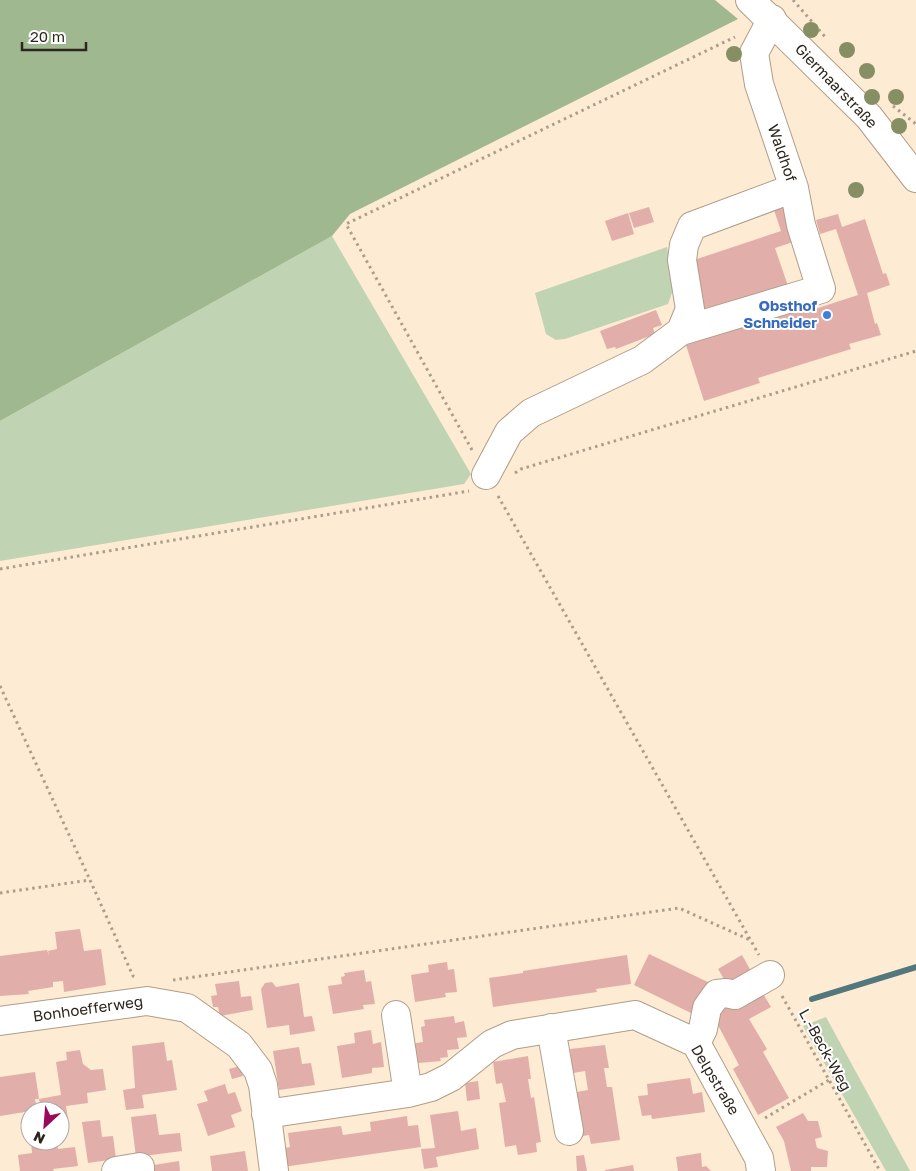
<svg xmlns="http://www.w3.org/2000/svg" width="916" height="1171" font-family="'Golos Text',sans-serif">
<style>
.green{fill:#c0d4b4}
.forest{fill:#9fb890}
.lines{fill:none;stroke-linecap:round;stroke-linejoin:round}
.stream{stroke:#52777c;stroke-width:6}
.building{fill:#e2aeaa}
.minor-casing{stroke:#af9e88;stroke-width:30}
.major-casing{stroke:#af9e88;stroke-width:30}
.path{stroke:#ab9e8c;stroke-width:3;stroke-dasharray:2.5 4;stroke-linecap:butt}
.minor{stroke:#fff;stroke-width:28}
.major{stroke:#fff;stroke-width:28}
.tree{fill:#868f63}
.shop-dot{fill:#3f7fe0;stroke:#fff;stroke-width:2}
.labels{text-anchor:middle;stroke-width:4;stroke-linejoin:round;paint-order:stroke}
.street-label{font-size:15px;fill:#2c261d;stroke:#fff}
.shop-label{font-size:15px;font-weight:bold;fill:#366cbe;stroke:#fff;text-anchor:end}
</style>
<rect width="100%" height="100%" fill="#fdebd3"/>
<path class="green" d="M332,236L471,474L464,484L0,561V421Z
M667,247L674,287L668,304L565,339L556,340L546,334L535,293Z
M826,1017L910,1171H886L803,1026Z"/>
<path class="forest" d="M0,0H715L738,19L350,214L332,236L0,421Z"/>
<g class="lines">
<path class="stream" d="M812,999L916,967"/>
</g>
<path class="building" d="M785,203L799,240L775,248L788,286L705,313L688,262L781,231L773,207Z
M649,207L654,222L634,228L629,213Z
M628,213L634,234L612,241L605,221Z
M838,214L842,227L865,219L883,274L886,273L890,285L867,293L875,324L877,323L881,335L849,344L851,349L758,378L760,383L704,401L684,339L740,322L742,328L811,306L812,310L858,295L836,229L820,234L816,220Z
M656,310L662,325L653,328L655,334L616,349L615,347L607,349L600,331Z
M80,929L84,951L101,949L106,985L64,992L63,981L53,982V987L28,991L29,994L0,996V956L47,950L49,956L48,951L57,949L55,932Z
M649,954L712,984L697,1016L634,985Z
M627,955L631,984L596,989L597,992L493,1007L489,978L523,973V971Z
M742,955L751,971L727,984L718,969Z
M447,962L448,970L454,969L457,992L445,993L446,997L415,1002L411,975L429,972L428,965Z
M364,970L366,982L371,981L375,1004L363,1005L364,1009L333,1014L328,986L342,984L341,977L345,976L344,973Z
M239,981L241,997L251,996L253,1010L220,1016L218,1007H213L211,996L217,995L215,984Z
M272,982L276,987L299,983L304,1017L312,1016L315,1031L290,1035L289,1025L267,1028L261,989L265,983Z
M762,992L771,1007L749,1019L767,1049L763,1052L789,1098L758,1115L733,1069L739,1065L710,1010L726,1001L731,1009Z
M454,1016L455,1023L464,1021L467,1037L457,1038L459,1049L447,1050L448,1057L440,1058L441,1061L407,1064L404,1045L423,1042L421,1027L425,1026L424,1020Z
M371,1030L373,1044L381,1042L384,1067L372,1068V1073L342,1078L337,1046L355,1043L354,1033Z
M164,1042L167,1061L172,1060L177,1090L142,1095L144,1108L126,1110L123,1090L135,1088L132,1046Z
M605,1045L609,1068H604L607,1087H612L620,1140L591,1144L589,1135L583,1136L577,1092L588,1090L585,1071L573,1073L570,1049Z
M299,1047L302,1064L311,1063L315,1085L279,1090L273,1051Z
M80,1050L83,1064L91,1070L103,1069L106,1090L87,1093L88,1103L66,1106L68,1119L60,1120V1111H41L39,1099L61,1095L56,1062L67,1060L66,1052Z
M528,1056L531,1079H528L531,1098L534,1097L541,1142L536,1143L537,1152L518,1155L516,1145L505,1147L499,1103L506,1102L502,1083L496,1084L493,1062Z
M240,1066L243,1076L232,1079L229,1069Z
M35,1072L39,1099H35L37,1110L0,1116V1077Z
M690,1078L693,1094L702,1092L705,1112L652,1119L651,1115L642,1116L638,1096L648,1095L647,1084Z
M478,1081L480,1099L467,1101L465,1083Z
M225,1084L228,1094L235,1092L242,1111L231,1115L235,1127L208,1136L197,1104L208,1101L204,1091Z
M458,1111L461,1131L476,1128L479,1149L436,1157L438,1167L424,1169L421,1149L435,1148L430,1115Z
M803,1113L808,1121H818L822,1137L815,1139L817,1148L828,1151L827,1167H811V1171H791L784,1141L776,1127Z
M156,1114L159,1135L180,1133L182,1151L136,1157L131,1117Z
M407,1116L408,1126L418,1125L421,1147L283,1167L280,1149L290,1147L288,1133L341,1126L343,1135L371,1131L370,1122Z
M100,1120L102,1137L113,1136L116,1159L88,1163L82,1122Z
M31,1141H57L58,1149L75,1147L78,1166L53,1169L54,1171H20L18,1155L32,1153Z
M245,1151L248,1171H212L210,1156Z
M701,1153L702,1167L706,1166L711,1171H678L676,1157Z
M584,1155L587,1171H577L576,1156Z
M179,1161L180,1171H154V1165Z
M633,1165L634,1171H605V1170Z"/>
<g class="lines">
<g class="minor-casing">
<path id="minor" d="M681,331L821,289L801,225L794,188L759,84L754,53L772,19
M486,475L509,432L531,413L642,360L681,331L690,309L682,260L684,245L692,226L794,188
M396,1015L408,1093
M0,1021L147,1001L187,1008L239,1045L258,1070L263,1085L274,1171
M551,1028L569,1131
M696,1043L703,1029L707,1008L717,994L726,993L735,995L770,975
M266,1114L408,1093L431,1087L451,1077L492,1044L512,1035L635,1015L696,1043L759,1158L761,1171
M116,1171L140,1167V1171"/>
</g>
<g class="major-casing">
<path id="major" d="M750,0L869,117L916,178"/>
</g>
<path class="path" d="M793,0L827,39
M893,106L916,124
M472,450L346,224L735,37
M515,473L521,469L916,351
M498,496L759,955
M0,569L469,491
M0,686L90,880
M0,893L90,880L133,976L137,978
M173,980L679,908L750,940
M782,996L880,1171
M765,1118L829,1080"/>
<use href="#minor" class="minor"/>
<use href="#major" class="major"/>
</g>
<g class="tree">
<circle cx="811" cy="30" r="8"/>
<circle cx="847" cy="50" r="8"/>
<circle cx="734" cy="54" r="8"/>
<circle cx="867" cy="71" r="8"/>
<circle cx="872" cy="97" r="8"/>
<circle cx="896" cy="97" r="8"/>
<circle cx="899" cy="126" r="8"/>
<circle cx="856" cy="190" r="8"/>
</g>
<circle class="shop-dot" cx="827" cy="315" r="5"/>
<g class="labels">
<g class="street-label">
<text transform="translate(836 86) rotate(46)" y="5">Giermaarstraße</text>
<text transform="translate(782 153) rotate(71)" y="5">Waldhof</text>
<text transform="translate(88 1009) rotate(-8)" y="5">Bonhoefferweg</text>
<text transform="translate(825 1050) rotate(61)" y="5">L.-Beck-Weg</text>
<text transform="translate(715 1080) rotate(59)" y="5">Delpstraße</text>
</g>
<g class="shop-label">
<text x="817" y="311">Obsthof<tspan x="817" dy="17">Schneider</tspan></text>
</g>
</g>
<g transform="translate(45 1126) rotate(206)"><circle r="24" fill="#ffffff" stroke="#aba8a5"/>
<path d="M0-4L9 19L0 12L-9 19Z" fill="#9a0a5b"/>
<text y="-8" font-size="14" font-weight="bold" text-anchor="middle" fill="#2c261d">N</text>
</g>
<path d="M22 42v8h64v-8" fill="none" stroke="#2c261d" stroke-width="2.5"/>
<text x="30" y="42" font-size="15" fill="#2c261d" stroke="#ffffff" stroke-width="4" paint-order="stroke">20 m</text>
</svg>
